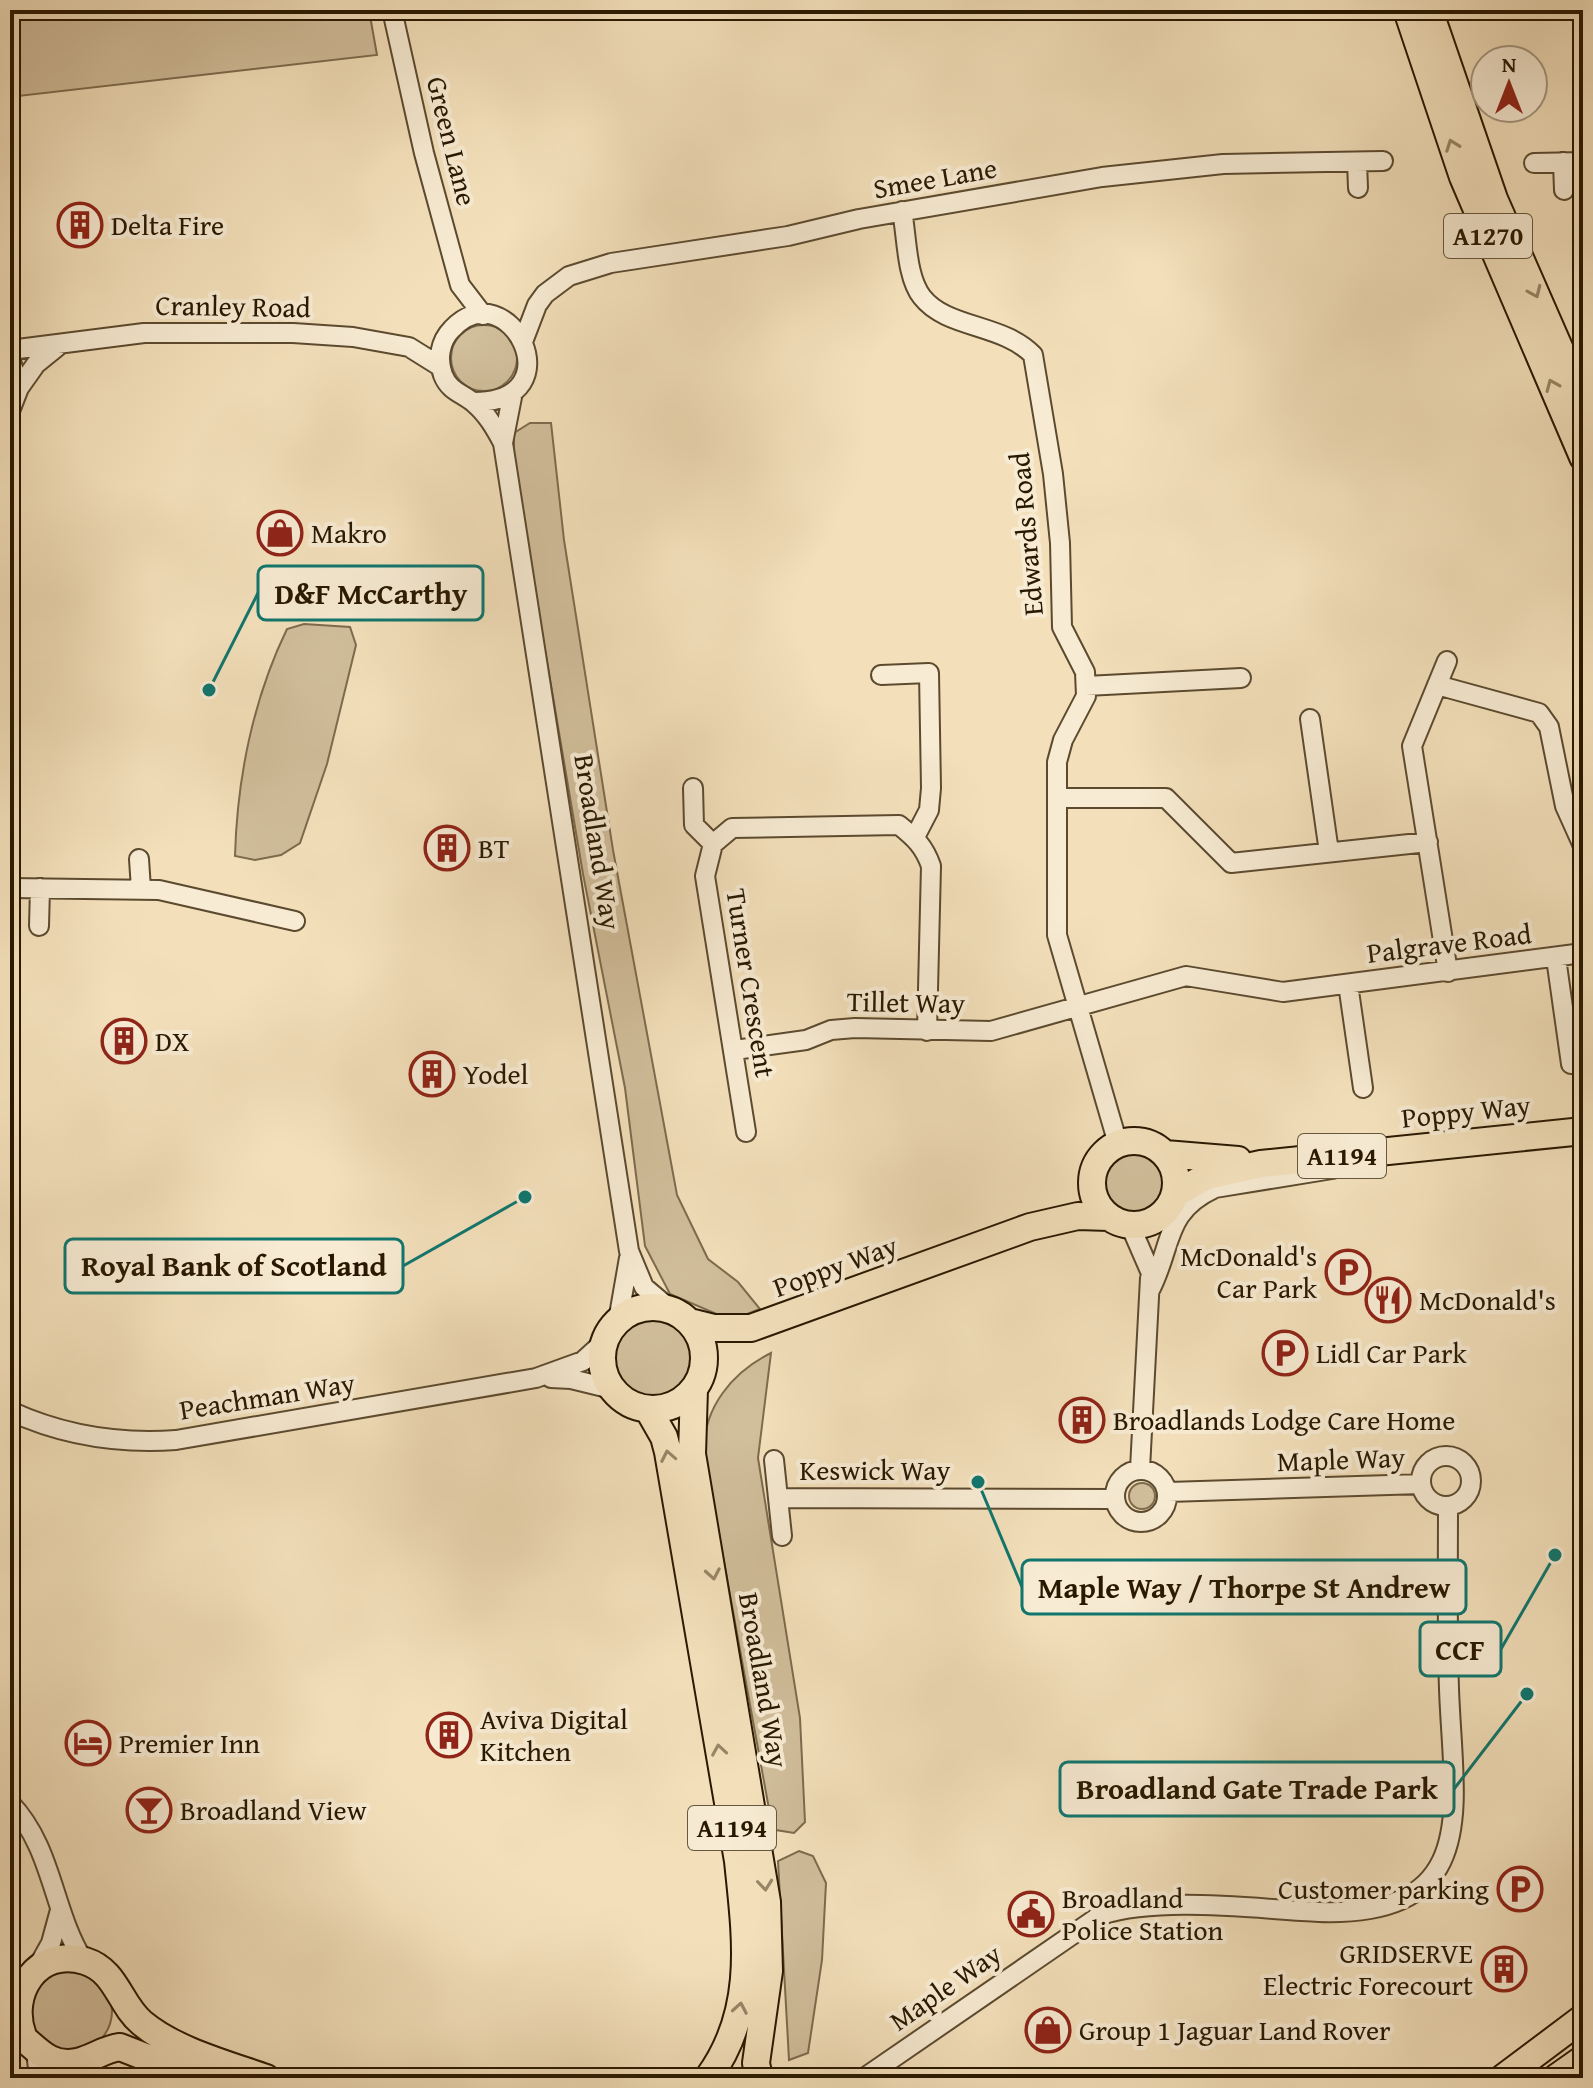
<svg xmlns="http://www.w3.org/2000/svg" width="1593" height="2088" font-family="'Gentium Book Plus',serif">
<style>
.green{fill:#d1be9b;stroke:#7d6b4e;stroke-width:2}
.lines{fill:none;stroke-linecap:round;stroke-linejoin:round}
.minor-casing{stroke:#5c4a2f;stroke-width:22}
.highway-casing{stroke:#291800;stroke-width:30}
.minor{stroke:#f7ebd3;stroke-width:18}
.highway{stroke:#f3e0bb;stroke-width:26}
.oneway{stroke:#988667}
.labels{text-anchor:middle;stroke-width:8;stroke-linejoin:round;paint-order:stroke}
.shield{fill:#f7ebd3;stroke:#67573f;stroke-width:2}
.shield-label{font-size:26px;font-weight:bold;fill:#291800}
.street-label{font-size:28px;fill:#291800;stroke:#f7ebd3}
.poi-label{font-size:28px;fill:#291800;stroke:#f7ebd3;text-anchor:start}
.leader{fill:none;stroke:#0f766e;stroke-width:3}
.callout-dot{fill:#0f766e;stroke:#f7ebd3;stroke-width:3}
.callout{fill:#f7ebd3;stroke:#0f766e;stroke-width:3}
.callout-label{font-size:30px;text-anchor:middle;font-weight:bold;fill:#291800}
</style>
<rect width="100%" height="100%" fill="#f3e0bb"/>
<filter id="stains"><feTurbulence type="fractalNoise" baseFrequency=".0025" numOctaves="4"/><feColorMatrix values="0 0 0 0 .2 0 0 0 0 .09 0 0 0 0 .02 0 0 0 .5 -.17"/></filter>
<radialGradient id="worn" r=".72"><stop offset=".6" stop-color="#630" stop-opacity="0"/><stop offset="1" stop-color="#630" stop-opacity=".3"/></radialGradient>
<path class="green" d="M10,10H369L377,55L10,97Z
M451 358a33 33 0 1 1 66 0a33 33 0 1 1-66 0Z
M530,423H551L564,540L613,850L677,1195L708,1259L738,1282L760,1309L742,1316H721L670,1294L645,1246L625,1088L583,874L514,467V433Z
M304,624L350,627L356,645L327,764L300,843L281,855L255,860L235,856C237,779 253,699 287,629Z
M1102 1182a31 31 0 1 1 62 0a31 31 0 1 1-62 0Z
M615 1358a39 39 0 1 1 78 0a39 39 0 1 1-78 0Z
M771,1353L758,1458L800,1718L805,1822L794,1833L776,1830L771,1820L704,1452C703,1407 733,1372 771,1353Z
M1129 1496a13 13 0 1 1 26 0a13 13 0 1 1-26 0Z
M799,1851L813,1856L826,1883L822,1960L808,2053L789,2060L778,1861Z
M30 2011a41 41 0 1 1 82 0a41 41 0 1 1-82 0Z"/>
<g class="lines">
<g class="minor-casing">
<path id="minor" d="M392,10L424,153L460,285L483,315
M1357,162L1358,188
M1563,162L1564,190
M1534,163L1583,162
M902,211C907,236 906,277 922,297C947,329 1002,323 1033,355L1053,474L1060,543L1062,627L1085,672L1086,696L1063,740L1057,762V935L1118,1144
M524,339L537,305L545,294L569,276L611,263L788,236L859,219L1102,177L1223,164L1383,161
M10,350L144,333H293L353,337L409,347L441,367
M10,358L19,388L10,411
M19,388L36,364L57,347
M513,392L503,443L629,1251L644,1287L670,1309
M473,402C578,403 508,269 452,329C440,341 437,359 443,375C449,391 462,393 474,403C487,414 495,428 503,443
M1447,661L1412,746L1448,972
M881,675L929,673L931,788L929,810L915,837
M1437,685L1539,713L1549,727L1565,806L1583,846
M1086,686L1241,678
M1310,719L1329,852
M693,788L694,825L713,844
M1057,798H1166L1231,863L1428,842
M139,859L141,889
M10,888L159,890L295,921
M39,926L40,888
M1556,958L1571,1064
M1348,984L1363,1088
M735,1050L806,1040L831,1030L855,1028L991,1031L1186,976L1283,992L1583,953
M746,1132L705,876L713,844L732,828L899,825C915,838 924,846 931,866L927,1031
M1130,1225L1150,1271
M1150,1290C1173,1246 1163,1212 1215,1188L1332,1169
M618,1321L629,1258
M551,1378L571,1379L612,1389
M10,1411C64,1436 118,1444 176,1440L536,1378L583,1361L605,1341
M1421 1481a25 25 0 1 1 50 0a25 25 0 1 1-50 0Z
M774,1460L782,1536
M1140,1469L1150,1278
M1115 1496a26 26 0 1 1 52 0a26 26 0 1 1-52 0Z
M1168,1492L1421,1484
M779,1498L1115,1499
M10,1803C53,1848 52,1910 83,1960
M36,1970L51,1943L60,1910
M36,2051L39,2078
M864,2078L1101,1915C1160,1896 1256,1909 1319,1912C1484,1917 1453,1805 1449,1689C1447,1628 1448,1567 1448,1506"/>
</g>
<g class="highway-casing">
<path id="highway" d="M1407,10L1463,177L1583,457
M1429,10L1494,199L1583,402
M1092 1183a42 42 0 1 1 84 0a42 42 0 1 1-84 0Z
M1165,1154L1238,1160
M1175,1194L1207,1176L1261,1164L1583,1131
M602 1358a51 51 0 1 1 102 0a51 51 0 1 1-102 0Z
M690,1322L714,1328H751L1030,1227L1078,1216L1109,1217
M694,1389L692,1454L767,1902L769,1971L756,2063L759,2078
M648,1409L664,1437L668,1452L738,1861C746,1939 757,2011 708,2078
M10,2028C33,2042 46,2069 77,2062C92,2059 104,2049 120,2047L199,2078
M23,2036C7,1994 37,1946 85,1961C117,1971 119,2004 142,2023C174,2050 226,2064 266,2078
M1503,2078L1583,2018
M1556,2078L1583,2059"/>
</g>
<use href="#minor" class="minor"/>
<use href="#highway" class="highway"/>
</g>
<defs><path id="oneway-chevron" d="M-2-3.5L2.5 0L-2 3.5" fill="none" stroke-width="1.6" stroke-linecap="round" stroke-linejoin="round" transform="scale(2)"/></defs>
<g class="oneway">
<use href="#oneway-chevron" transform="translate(1452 145) rotate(-110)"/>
<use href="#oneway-chevron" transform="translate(1535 292) rotate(66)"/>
<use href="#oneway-chevron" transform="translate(1552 385) rotate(-113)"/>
<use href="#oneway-chevron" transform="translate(668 1456) rotate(-101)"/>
<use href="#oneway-chevron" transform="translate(713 1574) rotate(80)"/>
<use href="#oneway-chevron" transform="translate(719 1750) rotate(-99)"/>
<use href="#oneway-chevron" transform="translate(765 1885) rotate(84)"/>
<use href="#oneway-chevron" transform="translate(740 2008) rotate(-80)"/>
</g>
<defs>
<g id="building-ring" transform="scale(2.3)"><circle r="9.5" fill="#f7ebd3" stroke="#8f2418" stroke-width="1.5"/><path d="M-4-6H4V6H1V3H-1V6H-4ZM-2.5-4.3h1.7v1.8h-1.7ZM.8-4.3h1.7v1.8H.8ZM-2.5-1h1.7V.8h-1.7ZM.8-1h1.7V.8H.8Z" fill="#8f2418"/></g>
<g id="shop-ring" transform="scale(2.3)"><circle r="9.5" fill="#f7ebd3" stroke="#8f2418" stroke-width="1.5"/><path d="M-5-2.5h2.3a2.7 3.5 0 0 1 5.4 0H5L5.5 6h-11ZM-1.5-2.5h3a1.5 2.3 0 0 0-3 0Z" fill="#8f2418"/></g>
<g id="parking-ring" transform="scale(2.3)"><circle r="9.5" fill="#f7ebd3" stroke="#8f2418" stroke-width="1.5"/><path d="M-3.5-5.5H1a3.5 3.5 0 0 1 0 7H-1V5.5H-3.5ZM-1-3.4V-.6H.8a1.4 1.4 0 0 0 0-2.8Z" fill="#8f2418"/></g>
<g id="restaurant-ring" transform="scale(2.3)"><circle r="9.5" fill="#f7ebd3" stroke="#8f2418" stroke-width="1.5"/><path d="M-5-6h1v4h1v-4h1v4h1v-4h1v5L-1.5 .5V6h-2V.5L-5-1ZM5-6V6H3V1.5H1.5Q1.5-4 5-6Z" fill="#8f2418"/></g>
<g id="hotel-ring" transform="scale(2.3)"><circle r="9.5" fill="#f7ebd3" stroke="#8f2418" stroke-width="1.5"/><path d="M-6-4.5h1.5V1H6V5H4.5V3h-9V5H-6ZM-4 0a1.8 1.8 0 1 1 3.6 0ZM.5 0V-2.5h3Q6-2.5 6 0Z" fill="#8f2418"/></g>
<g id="bar-ring" transform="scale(2.3)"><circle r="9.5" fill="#f7ebd3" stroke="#8f2418" stroke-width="1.5"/><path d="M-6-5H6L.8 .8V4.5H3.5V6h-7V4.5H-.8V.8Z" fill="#8f2418"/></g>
<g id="civic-ring" transform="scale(2.3)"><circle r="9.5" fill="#f7ebd3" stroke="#8f2418" stroke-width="1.5"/><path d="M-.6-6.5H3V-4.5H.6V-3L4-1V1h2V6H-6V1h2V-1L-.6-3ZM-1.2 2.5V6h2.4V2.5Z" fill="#8f2418"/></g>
</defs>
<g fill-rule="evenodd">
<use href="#building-ring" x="80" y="225"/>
<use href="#shop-ring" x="280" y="533"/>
<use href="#building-ring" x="447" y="848"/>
<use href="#building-ring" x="124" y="1041"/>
<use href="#building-ring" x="432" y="1074"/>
<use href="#parking-ring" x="1348" y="1272"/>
<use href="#restaurant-ring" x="1388" y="1300"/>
<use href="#parking-ring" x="1285" y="1353"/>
<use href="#building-ring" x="1082" y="1420"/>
<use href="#building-ring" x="449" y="1735"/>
<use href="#hotel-ring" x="88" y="1743"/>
<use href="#bar-ring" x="149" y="1810"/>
<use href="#parking-ring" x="1520" y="1889"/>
<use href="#civic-ring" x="1031" y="1914"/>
<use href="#building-ring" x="1504" y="1969"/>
<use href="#shop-ring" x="1048" y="2030"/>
</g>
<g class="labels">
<g class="shield">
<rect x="1444" y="214" width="88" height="44" rx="6"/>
<rect x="1298" y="1134" width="88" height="44" rx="6"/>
<rect x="688" y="1806" width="88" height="44" rx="6"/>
</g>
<g class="shield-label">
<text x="1488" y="245">A1270</text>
<text x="1342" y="1165">A1194</text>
<text x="732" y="1837">A1194</text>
</g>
<g class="street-label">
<text transform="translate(452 141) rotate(76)" y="10">Green Lane</text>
<text transform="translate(935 178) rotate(-10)" y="10">Smee Lane</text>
<text transform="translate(233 306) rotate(1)" y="10">Cranley Road</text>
<text transform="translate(1026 534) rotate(-95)" y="10">Edwards Road</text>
<text transform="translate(598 842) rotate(81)" y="10">Broadland Way</text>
<text transform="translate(1449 943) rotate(-7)" y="10">Palgrave Road</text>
<text transform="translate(751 983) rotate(81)" y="10">Turner Crescent</text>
<text transform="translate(906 1002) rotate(1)" y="10">Tillet Way</text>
<text transform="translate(1466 1111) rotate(-6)" y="10">Poppy Way</text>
<text transform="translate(835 1266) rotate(-20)" y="10">Poppy Way</text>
<text transform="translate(267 1396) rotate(-9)" y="10">Peachman Way</text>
<text transform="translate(1341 1459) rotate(-2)" y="10">Maple Way</text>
<text x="875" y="1480">Keswick Way</text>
<text transform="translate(764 1680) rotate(80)" y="10">Broadland Way</text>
<text transform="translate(945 1987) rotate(-35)" y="10">Maple Way</text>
</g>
<g class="poi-label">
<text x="111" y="235">Delta Fire</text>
<text x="311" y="543">Makro</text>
<text x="478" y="858">BT</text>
<text x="155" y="1051">DX</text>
<text x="463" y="1084">Yodel</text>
<text x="1317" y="1266" text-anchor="end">McDonald's<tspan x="1317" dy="32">Car Park</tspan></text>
<text x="1419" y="1310">McDonald's</text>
<text x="1316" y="1363">Lidl Car Park</text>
<text x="1113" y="1430">Broadlands Lodge Care Home</text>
<text x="480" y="1729">Aviva Digital<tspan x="480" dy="32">Kitchen</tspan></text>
<text x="119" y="1753">Premier Inn</text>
<text x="180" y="1820">Broadland View</text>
<text x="1489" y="1899" text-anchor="end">Customer parking</text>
<text x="1062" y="1908">Broadland<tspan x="1062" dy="32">Police Station</tspan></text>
<text x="1473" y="1963" text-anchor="end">GRIDSERVE<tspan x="1473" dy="32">Electric Forecourt</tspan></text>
<text x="1079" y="2040">Group 1 Jaguar Land Rover</text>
</g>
</g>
<path class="leader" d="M209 690L258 593M525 1197L403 1266M978 1482L1022 1587M1555 1555L1501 1649M1527 1694L1454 1789"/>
<g class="callout-dot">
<circle cx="209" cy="690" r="8"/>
<circle cx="525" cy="1197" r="8"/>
<circle cx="978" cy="1482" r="8"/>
<circle cx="1555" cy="1555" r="8"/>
<circle cx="1527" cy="1694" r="8"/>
</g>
<g class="callout">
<rect x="258" y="566" width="225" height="54" rx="8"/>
<rect x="65" y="1239" width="338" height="54" rx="8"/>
<rect x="1022" y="1560" width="444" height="54" rx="8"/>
<rect x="1420" y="1622" width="81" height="54" rx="8"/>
<rect x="1060" y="1762" width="394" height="54" rx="8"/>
</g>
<g class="callout-label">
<text x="371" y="604">D&amp;F McCarthy</text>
<text x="234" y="1276">Royal Bank of Scotland</text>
<text x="1244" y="1598">Maple Way / Thorpe St Andrew</text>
<text x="1460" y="1660">CCF</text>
<text x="1257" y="1799">Broadland Gate Trade Park</text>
</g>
<rect width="1593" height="2088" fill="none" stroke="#f3e0bb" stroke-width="40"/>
<rect x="12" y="12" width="1569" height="2064" fill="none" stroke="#291800" stroke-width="4"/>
<rect x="20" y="20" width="1553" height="2048" fill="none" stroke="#291800" stroke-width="2"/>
<g transform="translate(1509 84)"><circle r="38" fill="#f7ebd3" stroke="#a5977f" stroke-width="2"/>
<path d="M0-6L14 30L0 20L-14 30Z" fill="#8f2418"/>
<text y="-12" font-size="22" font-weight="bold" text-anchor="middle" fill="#291800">N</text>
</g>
<rect width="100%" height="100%" filter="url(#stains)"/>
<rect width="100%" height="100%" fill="url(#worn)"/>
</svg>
